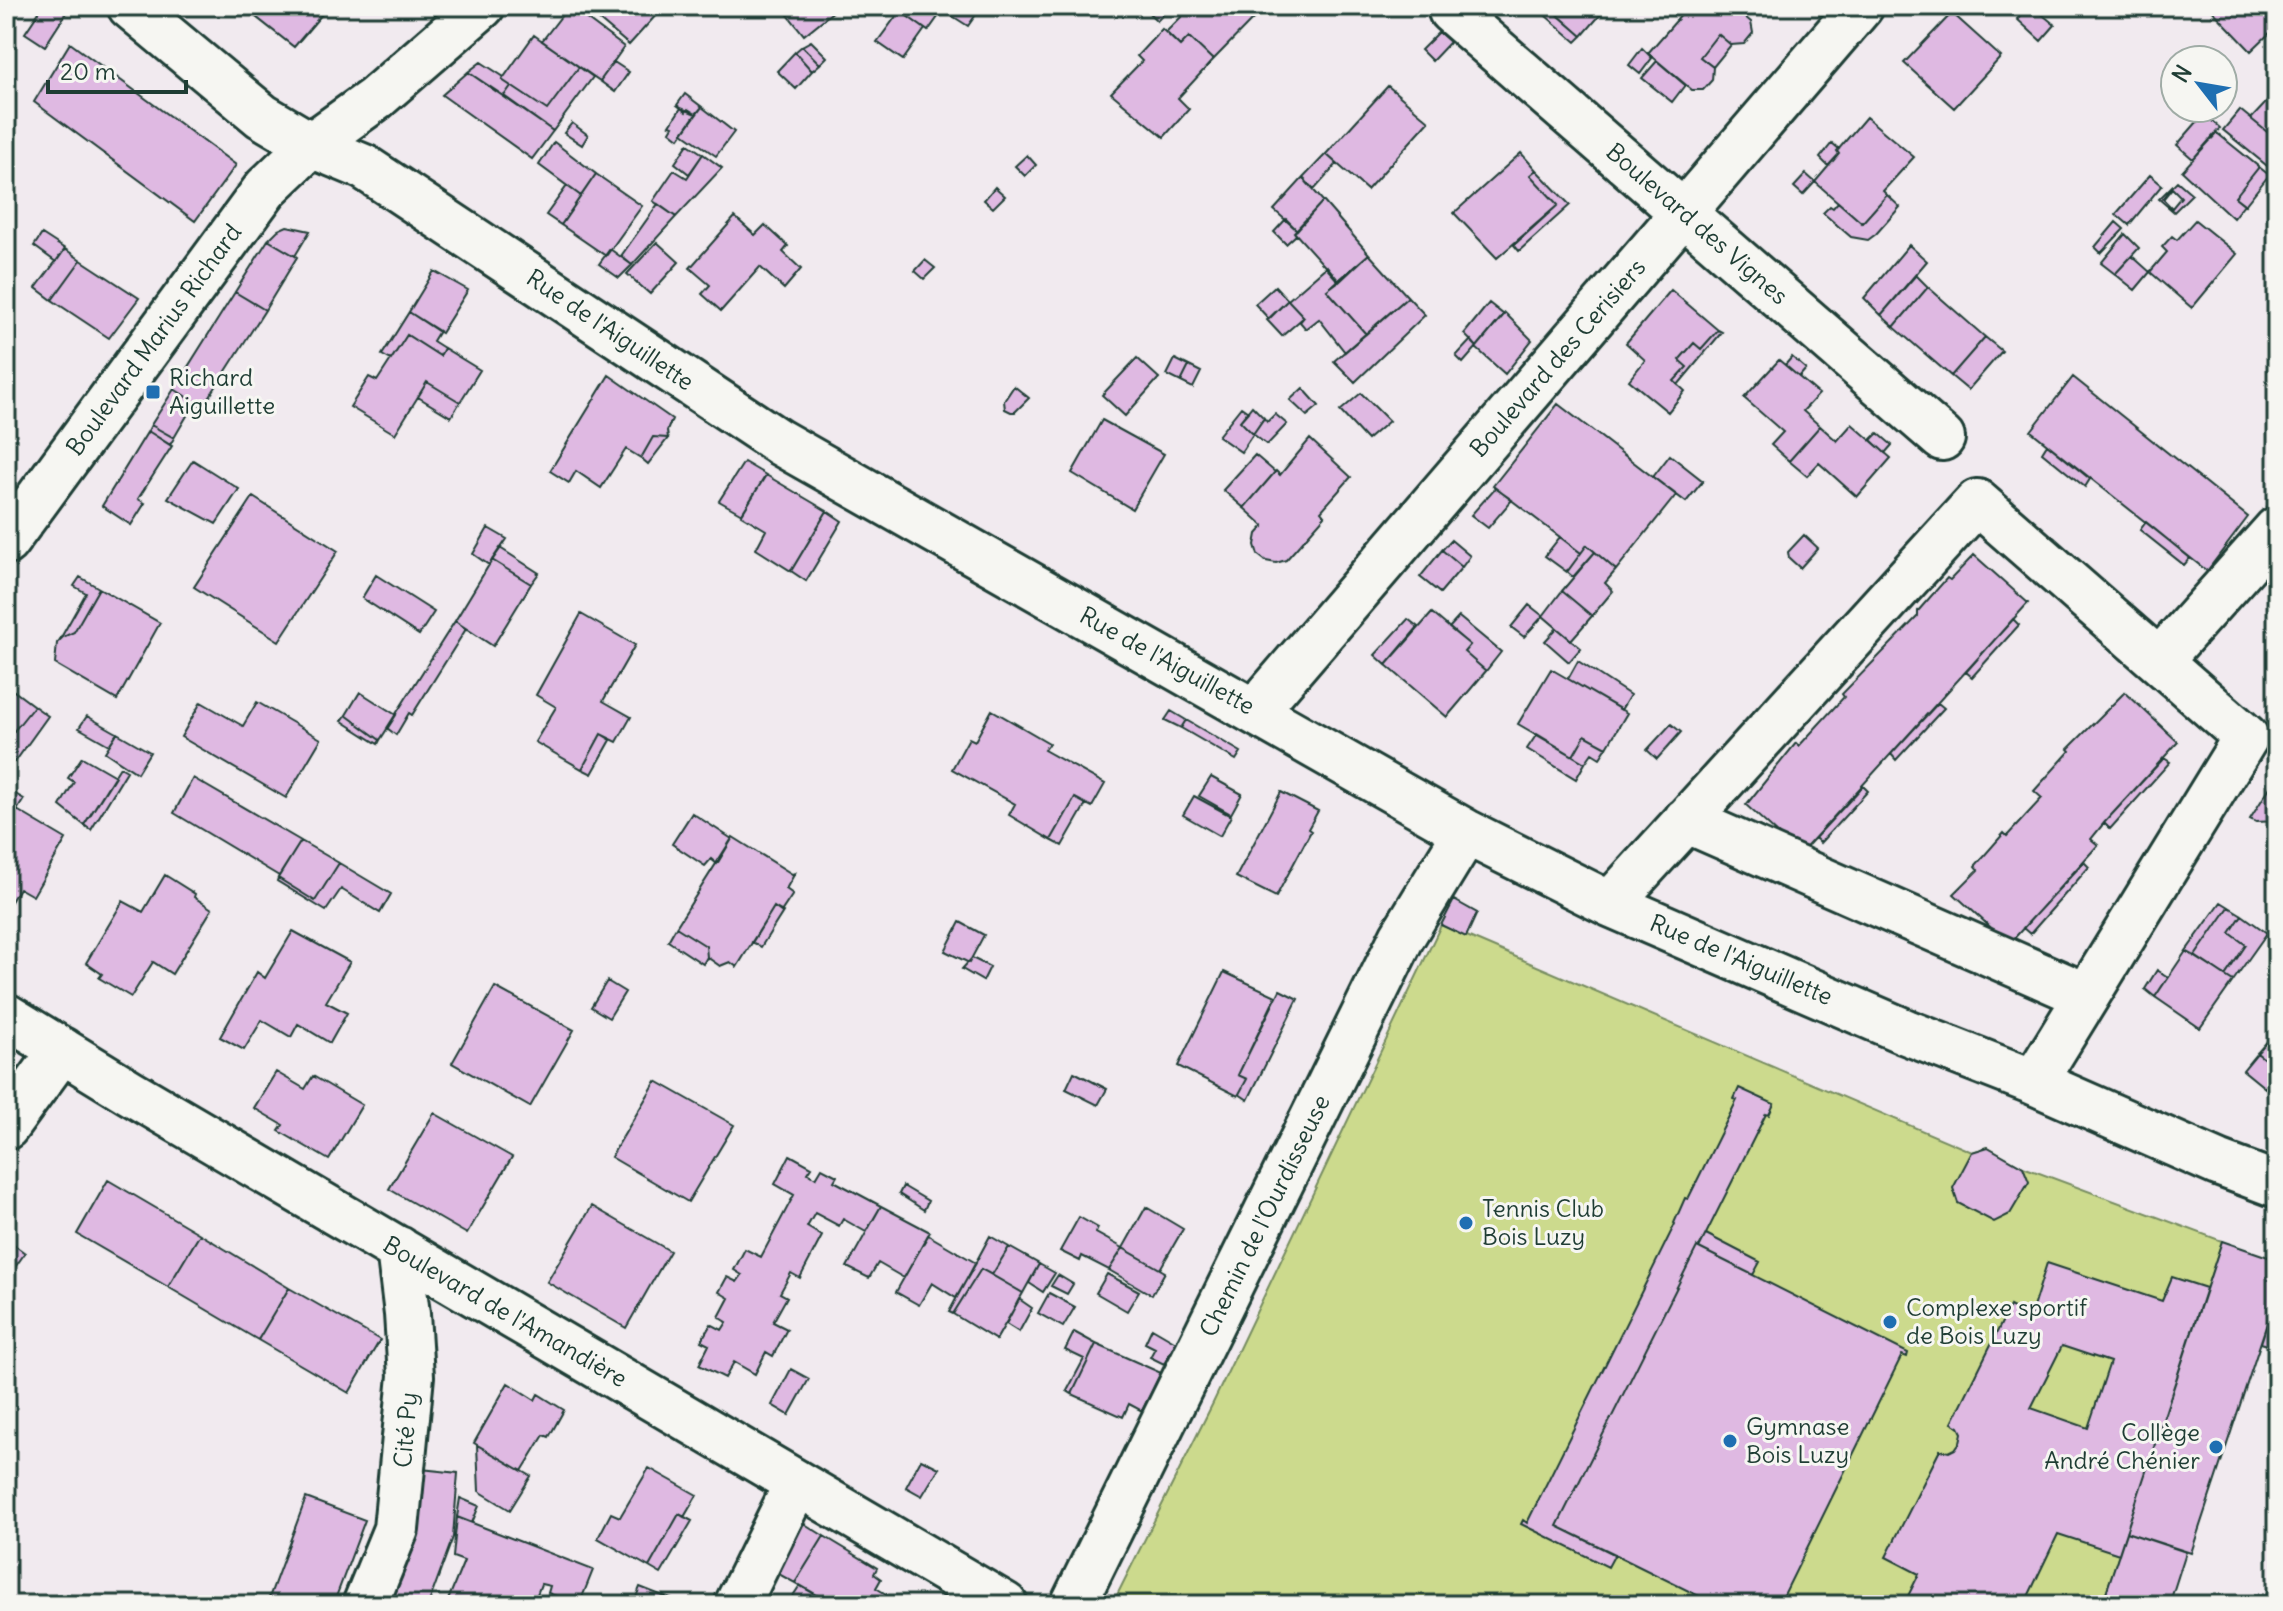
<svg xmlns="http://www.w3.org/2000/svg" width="2283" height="1611" font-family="Delius,sans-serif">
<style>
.green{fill:#ccda8d;stroke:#768c60;stroke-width:2}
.building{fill:#dfb9e2;stroke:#1f3d34;stroke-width:2;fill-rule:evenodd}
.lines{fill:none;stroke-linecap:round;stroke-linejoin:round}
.minor-casing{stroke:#1f3d34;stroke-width:50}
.minor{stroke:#f6f6f2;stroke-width:44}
.poi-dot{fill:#1f6fb2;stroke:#f6f6f2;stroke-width:3}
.labels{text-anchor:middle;stroke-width:6;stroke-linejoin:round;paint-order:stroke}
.street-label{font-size:24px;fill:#1f3d34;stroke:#f6f6f2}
.poi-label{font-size:24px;fill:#1f3d34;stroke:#f6f6f2;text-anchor:start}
</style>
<rect width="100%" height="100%" fill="#f1eaef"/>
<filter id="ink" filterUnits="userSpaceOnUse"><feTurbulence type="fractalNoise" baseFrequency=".0125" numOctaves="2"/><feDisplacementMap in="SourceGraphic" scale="16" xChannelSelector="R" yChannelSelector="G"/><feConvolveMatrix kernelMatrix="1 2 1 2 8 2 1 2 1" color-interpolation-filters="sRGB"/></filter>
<g filter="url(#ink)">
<path class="green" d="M1441,925L1972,1152L1988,1147L2023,1167L2222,1241L2102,1605H1112L1213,1403Z"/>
<path class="building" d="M43,6H59L67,12L45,46L25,33Z
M242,6H329L294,47Z
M569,6L624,47L600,81L542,41Z
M583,6H650L658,13L629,45Z
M781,6H840L804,35Z
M893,6H982L968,26L943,10L928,31Z
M1142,6H1171L1157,21Z
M1186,6H1250L1258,14L1213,60L1189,37L1180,46L1166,32L1186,12L1182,9Z
M1548,6H1608L1582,36Z
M1689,6H1732L1751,22L1753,33L1744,44L1731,45L1718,34L1700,57L1713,67L1712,80L1703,90H1692L1648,53Z
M2028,6H2032L2055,25L2041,41L2017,19Z
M2208,6H2277V26L2251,51Z
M1552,10L1582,36L1576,42L1546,16Z
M900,11L925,29L903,60L877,42Z
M1952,13L2001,57L1954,108L1904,63Z
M1162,29L1180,46L1189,37L1213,60L1178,98L1189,109L1164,137L1111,93L1142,61L1137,56Z
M1439,32L1450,42L1432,61L1421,50Z
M1718,34L1731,45L1713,67L1700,57Z
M534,35L579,67L547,110L502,80Z
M811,41L827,57L820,64L802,46Z
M70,43L236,165L195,221L34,102Z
M802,46L820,64L812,71L795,52Z
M1642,48L1652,58L1640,74L1629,65Z
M795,52L812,71L796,89L777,71Z
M1657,61L1685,85L1672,102L1642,78Z
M481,62L504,77L502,80L511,86L504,96L468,72Z
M614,62L629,72L615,92L600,81Z
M579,67L593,77L553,131L504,96L511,86L547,110Z
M468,72L553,131L532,159L442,95Z
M1388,86L1429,121L1367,190L1326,154Z
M2277,91V140L2251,119Z
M685,94L702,107L696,114L688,109L686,112L677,105Z
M702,107L734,132L716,156L683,133Z
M681,108L696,114L679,138L670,131L673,126L670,125Z
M2240,110L2277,140V162L2271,169L2223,130Z
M2204,114L2220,128L2193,159L2177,145Z
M1866,117L1914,157L1883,191L1887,195L1862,223L1815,182L1839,154L1837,151Z
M572,123L588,135L582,145L564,133Z
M2217,133L2259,167L2235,197L2244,204L2233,218L2182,171Z
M554,142L596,174L581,196L539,165Z
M1832,143L1839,149L1837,151L1839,154L1828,166L1820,158Z
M688,144L703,154L689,174L675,163Z
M1521,153L1536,170L1530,175L1558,205L1497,258L1454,213Z
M703,154L722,168L676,217L653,201L674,170L687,178Z
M1326,154L1337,164L1314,190L1303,178Z
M1027,155L1036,165L1025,176L1015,166Z
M2259,167L2269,175L2245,205L2235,197Z
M1536,170L1570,205L1519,251L1514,245L1558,205L1530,175Z
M596,174L642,206L606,256L561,225Z
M1806,174L1815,182L1803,195L1794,187Z
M2150,175L2162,185L2129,225L2116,214Z
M1303,178L1323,201L1297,230L1274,210Z
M2177,181L2192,194L2174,212L2159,199ZM2172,188L2181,197L2172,208L2163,199Z
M567,186L581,196L561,225L546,215Z
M995,187L1005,196L993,208L984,200Z
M1887,195L1900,207L1876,234L1868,240L1851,237L1823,213L1830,206L1833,208L1838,202L1862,223Z
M1323,201L1369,254L1339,282L1294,232Z
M658,204L676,217L632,265L621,256Z
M735,217L755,235L765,225L788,246L783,252L801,269L784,289L760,267L721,311L702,294L710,285L690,268Z
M1286,219L1297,230L1294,232L1296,235L1286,244L1274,232Z
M2195,220L2237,254L2192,308L2150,272L2167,252L2162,247L2172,236L2177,240Z
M2116,222L2124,229L2101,253L2095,247Z
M287,226L310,231L295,256L268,240L278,230Z
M42,234L65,249L56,262L34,246Z
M2125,234L2139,248L2115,274L2101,263Z
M268,240L297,257L265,310L235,292Z
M657,242L679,262L650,294L627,274Z
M1909,245L1927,261L1881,315L1864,298Z
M65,249L81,260L52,300L36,288Z
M610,249L632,265L619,278L599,264Z
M1369,254L1408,297L1366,334L1327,290Z
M2132,256L2150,272L2135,290L2115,274Z
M81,260L139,298L109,338L52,300Z
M925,260L935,268L924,279L915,271Z
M1327,266L1339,281L1327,290L1366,334L1345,352L1319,319L1306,329L1300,322L1304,317L1288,300Z
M434,271L468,290L441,333L409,312Z
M1916,275L1928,287L1894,327L1881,315Z
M1275,286L1288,300L1269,319L1255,304Z
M1928,287L1985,337L1951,376L1894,327Z
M1671,290L1718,330L1701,349L1694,343L1679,360L1687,367L1674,381L1685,391L1668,412L1629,380L1645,360L1626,343Z
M235,292L265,310L203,407L174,389Z
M1408,297L1425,315L1355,382L1334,361Z
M1288,300L1304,317L1282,336L1267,320Z
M1489,303L1504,315L1477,347L1464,334Z
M409,312L439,331L433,341L444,348L440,356L407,335L391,360L382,355Z
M1505,313L1532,340L1505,374L1476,348Z
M1718,330L1722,332L1678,385L1674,381L1687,367L1679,360L1694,343L1701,349Z
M407,335L440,356L444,348L480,370L460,402L427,382L395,434L350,407L369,377L377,381Z
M1985,337L2002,351L1968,390L1951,376Z
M1471,340L1477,347L1463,363L1456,356Z
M1792,357L1806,369L1799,377L1785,365Z
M1137,358L1159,378L1125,416L1102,395Z
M1175,359L1189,366L1181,382L1167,375Z
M1779,360L1819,394L1803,411L1820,426L1789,461L1771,445L1783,432L1744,398Z
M1189,366L1201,372L1193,388L1181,382Z
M609,375L672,419L667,431L668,438L653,437L641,458L626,449L601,488L576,471L569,483L550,471Z
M2073,377L2248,517L2207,571L2031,431Z
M427,382L460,402L451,417L418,397Z
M1014,386L1029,398L1015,412H1011L1005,409L1004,401Z
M1303,388L1319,406L1307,416L1290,400Z
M174,389L195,402L174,438L151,425Z
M1361,393L1389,421L1367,440L1340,411Z
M1558,404L1676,495L1616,570L1587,545L1581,553L1493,486Z
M1252,406L1264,418L1253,434L1240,421Z
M1241,407L1248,412L1240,421L1253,434L1241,452L1218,436Z
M1275,414L1287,424L1267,445L1253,434L1264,418L1267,422Z
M1102,420L1164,454L1132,509L1072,473Z
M1852,424L1891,458L1857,497L1819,463L1807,476L1789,461L1820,426L1837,441Z
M151,425L174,438L170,445L148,431Z
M148,431L172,446L138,499L145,503L131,525L102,506Z
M1878,433L1892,445L1885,453L1871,440Z
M653,437L668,438L648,464L641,458Z
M1310,439L1351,477L1321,511L1325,516L1286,560L1276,563L1266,561L1258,555L1255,545L1257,534L1264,526L1244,508L1276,471L1280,475Z
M2047,444L2090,479L2085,487L2042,452Z
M1255,455L1275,472L1244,508L1223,490Z
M1670,455L1703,481L1686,502L1653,477Z
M193,460L239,489L216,524L168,498Z
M744,462L766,475L742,514L719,501Z
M766,475L827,511L791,571L756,549L766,530L741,515Z
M1495,488L1512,500L1488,528L1471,515Z
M253,497L338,551L279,641L194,587Z
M827,511L842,521L806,581L791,571Z
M2146,522L2190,558L2184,565L2140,530Z
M488,528L507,539L489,565L473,554Z
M1804,535L1818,548L1800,568L1789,558L1788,552Z
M1560,537L1581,553L1567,572L1545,556Z
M1451,540L1470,556L1462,567L1442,550Z
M1587,545L1595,552L1573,577L1567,572Z
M500,548L539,573L531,584L492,560Z
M1442,550L1462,567L1440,593L1420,577Z
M1595,552L1616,570L1605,583L1613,591L1592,616L1562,591Z
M1974,555L2028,603L1800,854L1746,805L1796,743L1799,746L1844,697L1842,694L1918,616V611L1947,578L1950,580Z
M492,560L531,584L493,646L455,621Z
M376,575L434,612L419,635L362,598Z
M80,577L99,588L74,632L63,637L59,641L86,593L74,586Z
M99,588L160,623L117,700L55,664L57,643L63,637L74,632Z
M1562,591L1592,616L1571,640L1543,616Z
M1529,605L1543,616L1524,637L1511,627Z
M1432,613L1470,645L1464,652L1486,671L1447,717L1386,665Z
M581,614L635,645L603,701L631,717L617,742L601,734L582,769L535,742L556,707L536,695Z
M1459,617L1501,652L1486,671L1464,652L1470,645L1449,628Z
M1408,619L1418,627L1386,665L1375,655Z
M2013,619L2019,625L1972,677L1966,672Z
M455,621L466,629L412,715L409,713L396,735L387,728Z
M1557,628L1581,648L1569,662L1545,641Z
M1578,661L1630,695L1621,710L1568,679Z
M1551,669L1627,713L1607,747L1585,735L1573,756L1518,724Z
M6,685L34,706L6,741Z
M360,692L396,715L380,740L346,715Z
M2125,692L2178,742L2104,823L2091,839L2098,845L2009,944L1954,894L1978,870L1975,866L2004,833L2007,836L2042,798L2034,791L2070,751L2068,749Z
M201,702L243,726L257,702L321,739L286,798L181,737Z
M1938,703L1944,708L1896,760L1891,754Z
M34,706L48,716L15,762L6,755V741Z
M992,710L1049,743L1044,750L1105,784L1092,807L1075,798L1051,840L1009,815L1015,804L952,769L969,738L975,741Z
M1171,711L1186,720L1181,728L1165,720Z
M346,715L380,740L378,744L342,721Z
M87,716L117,733L109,745L79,728Z
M1186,720L1241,752L1236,760L1181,728Z
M1671,724L1681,732L1657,759L1647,750Z
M117,733L150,752L137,773L105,752Z
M601,734L611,740L592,774L582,769Z
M1537,734L1585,763L1576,779L1527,749Z
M1585,735L1607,747L1600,758L1592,753L1585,763L1573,756Z
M82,757L115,776L84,825L60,806L74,782L68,778Z
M2164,758L2170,762L2110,829L2104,823Z
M120,767L127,771L91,830L84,825Z
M1211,777L1242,794L1231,814L1199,796Z
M193,778L301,841L279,876L174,813Z
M1863,786L1868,791L1820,843L1815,838Z
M2270,787L2277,792V821L2256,822L2250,819Z
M12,792L24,799L6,828V802Z
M1281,792L1318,811L1308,829L1311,831L1276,897L1236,877Z
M1194,796L1231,816L1220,836L1183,815Z
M1075,798L1086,804L1062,846L1051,840Z
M17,810L66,839L33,896L19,888L6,910V828Z
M692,813L732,839L717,864L711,859L705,866L672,844Z
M733,837L792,874L795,873L786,889L793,894L781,912L774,907L737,967L730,962L720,966L707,957L706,946L676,927Z
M301,841L339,863L315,901L278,878Z
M2084,862L2089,867L2030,934L2023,928Z
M339,863L391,894L380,913L341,889L326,911L277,881L278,878L315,901Z
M165,875L195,894L194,897L212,909L172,974L153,962L131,997L99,978L102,974L86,963L123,901L143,912Z
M1454,900L1477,913L1466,937L1441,925Z
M2221,902L2229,907L2195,956L2186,951Z
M774,907L783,912L761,947L752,942Z
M2229,907L2242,915L2230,933L2246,945L2225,976L2195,956Z
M2242,915L2267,933L2233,981L2225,976L2246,945L2230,933Z
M960,922L984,935L969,963L945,951Z
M676,927L706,946L707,957L703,964L668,941Z
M293,931L350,962L326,1002L347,1013L330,1043L298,1024L291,1037L262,1020L244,1050L220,1037L257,972L265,978Z
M2186,951L2233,981L2200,1028L2155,997Z
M972,958L990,967L983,981L962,969Z
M2157,970L2168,977L2155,997L2145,989Z
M1224,972L1276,996L1238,1075L1247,1079L1238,1096L1178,1066Z
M607,981L625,992L609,1018L591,1007Z
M495,987L574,1030L530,1107L452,1063Z
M1280,990L1298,999L1248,1100L1239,1094L1247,1079L1238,1075Z
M2277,1030V1069L2257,1053Z
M2257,1053L2277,1069L2265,1088L2243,1070Z
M276,1072L305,1089L313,1076L362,1105L329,1160L279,1131L283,1125L254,1108Z
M1074,1072L1107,1089L1098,1105L1066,1089Z
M656,1081L734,1125L688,1202L611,1157Z
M1739,1088L1774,1104L1769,1115L1766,1114L1699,1248L1697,1247L1557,1526L1615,1554L1608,1567L1521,1524L1523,1520L1527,1523L1675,1224L1674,1223L1685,1198L1688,1199L1737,1100L1734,1099Z
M434,1113L512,1157L467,1234L389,1189Z
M1988,1147L2023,1167L2029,1182L2010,1214L1994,1222L1958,1203L1953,1188L1972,1152Z
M790,1155L812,1167L808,1173L816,1178L822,1168L837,1176L834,1181L881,1206L866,1232L843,1219L839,1226L815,1213L807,1227L822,1236L800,1278L791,1273L780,1293L787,1297L773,1322L787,1329L773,1356L766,1352L755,1374L734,1362L725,1378L699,1365L709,1345L701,1341L711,1324L722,1330L727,1322L719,1317L729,1298L719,1292L727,1277L737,1282L742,1275L734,1270L745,1249L761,1257L794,1195L775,1184Z
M108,1180L200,1234L168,1287L77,1234Z
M903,1186L928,1201L924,1210L899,1194Z
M592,1206L670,1251L626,1328L547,1282Z
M881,1206L930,1232L904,1278L878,1263L869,1278L847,1267Z
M1146,1207L1183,1229L1160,1269L1123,1248Z
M1079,1217L1098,1228L1096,1233L1123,1248L1109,1270L1082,1256L1080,1261L1060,1251Z
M200,1234L289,1288L258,1340L168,1287Z
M1706,1234L1760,1262L1753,1275L1699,1248Z
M928,1235L976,1263L956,1298L932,1283L919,1305L896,1292Z
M990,1236L1009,1247L992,1275L981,1269L953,1314L949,1312Z
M6,1239L25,1253L6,1280Z
M2222,1241L2277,1260V1293L2191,1553L2126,1532Z
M1009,1247L1039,1264L1023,1293L992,1275Z
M1697,1247L1908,1353L1907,1357L1902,1355L1779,1605H1717L1557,1526Z
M1123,1248L1165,1272L1152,1295L1109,1270Z
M2047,1263L2162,1301L2172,1277L2206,1288L2119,1554L2058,1534L2024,1605H1895L1905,1602L1919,1574L1886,1557L1940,1450L1949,1452L1955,1449L1960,1442L1962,1433L1959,1427L1952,1423L2010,1306L2030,1317ZM2062,1346L2110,1362L2088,1428L2031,1408Z
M1039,1264L1055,1273L1043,1292L1029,1283Z
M981,1269L1023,1293L996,1340L953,1314Z
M1107,1274L1139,1291L1127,1311L1096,1293Z
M1058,1275L1073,1284L1067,1294L1051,1286Z
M289,1288L380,1340L349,1393L258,1340Z
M1049,1293L1075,1307L1063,1327L1038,1313Z
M2277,1293V1348L2261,1343Z
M1019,1299L1032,1308L1019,1332L1006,1324Z
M1152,1328L1176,1342L1164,1364L1150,1357L1155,1348L1145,1343Z
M1074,1332L1096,1344L1072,1394L1067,1391L1084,1359L1065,1350Z
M1096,1344L1161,1373L1142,1411L1129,1404L1123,1417L1072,1394Z
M791,1369L809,1379L789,1415L772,1405Z
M508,1383L535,1400L538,1394L564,1410L549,1437L544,1435L522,1471L474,1443Z
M477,1445L531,1476L510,1510L479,1491Z
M921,1459L939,1468L922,1496L906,1487Z
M649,1468L697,1495L684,1517L679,1514L649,1567L598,1538L611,1513L620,1517Z
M421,1469L458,1473L453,1537L428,1605H389L416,1533Z
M306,1498L365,1520L333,1605H288L269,1598Z
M460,1498L479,1506L472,1523L457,1517Z
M679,1514L692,1521L661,1574L649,1567Z
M457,1517L593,1570L579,1605L548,1593L550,1586L541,1584L533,1605H446L464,1561L453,1557Z
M800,1521L824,1536L795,1583L775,1572Z
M2126,1532L2186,1552L2169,1605H2102Z
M824,1536L877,1568L874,1574L881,1579L876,1588L886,1594L879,1605H834L795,1583Z
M800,1585L819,1596L814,1605H794L789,1602Z
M640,1587L676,1601L675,1605H633Z"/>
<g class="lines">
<g class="minor-casing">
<path id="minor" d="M130,6L262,116L311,145L364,167L779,442L1466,832L1610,904L1906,1032L2034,1082L2218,1163L2277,1185
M1451,11L1942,438
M6,542L266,188L311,145L375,99L482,6
M2159,661L2277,529
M1255,711L1861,6
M1686,820L2087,996
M1610,904L1977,502L2246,737L2034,1082
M6,1016L130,1092L1005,1605
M6,1127L62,1050
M365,1605L396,1529L411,1376L407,1314L399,1249
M737,1605L797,1483
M1073,1605L1402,937L1466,832"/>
</g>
<use href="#minor" class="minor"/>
</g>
</g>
<g class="poi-dot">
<rect x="145" y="384" width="16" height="16" rx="4"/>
<circle cx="1466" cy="1223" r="8"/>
<circle cx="1890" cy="1322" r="8"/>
<circle cx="1730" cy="1441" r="8"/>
<circle cx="2216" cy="1447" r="8"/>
</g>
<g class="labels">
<g class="street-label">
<text transform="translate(1697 224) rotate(41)" y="8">Boulevard des Vignes</text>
<text transform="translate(610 330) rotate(34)" y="8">Rue de l'Aiguillette</text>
<text transform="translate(154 340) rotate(-54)" y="8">Boulevard Marius Richard</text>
<text transform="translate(1558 358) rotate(-49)" y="8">Boulevard des Cerisiers</text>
<text transform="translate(1167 661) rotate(29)" y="8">Rue de l'Aiguillette</text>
<text transform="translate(1741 960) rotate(23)" y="8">Rue de l'Aiguillette</text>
<text transform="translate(1265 1216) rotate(-64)" y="8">Chemin de l'Ourdisseuse</text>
<text transform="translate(505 1312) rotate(30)" y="8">Boulevard de l'Amandière</text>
<text transform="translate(406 1430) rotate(-85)" y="8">Cité Py</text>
</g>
<g class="poi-label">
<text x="169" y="386">Richard<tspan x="169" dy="28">Aiguillette</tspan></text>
<text x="1482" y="1217">Tennis Club<tspan x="1482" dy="28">Bois Luzy</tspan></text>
<text x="1906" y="1316">Complexe sportif<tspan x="1906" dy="28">de Bois Luzy</tspan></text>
<text x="1746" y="1435">Gymnase<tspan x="1746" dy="28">Bois Luzy</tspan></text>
<text x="2200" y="1441" text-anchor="end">Collège<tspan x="2200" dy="28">André Chénier</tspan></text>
</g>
</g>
<rect width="2283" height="1611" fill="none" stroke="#f6f6f2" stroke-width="32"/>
<rect x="16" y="16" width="2251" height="1579" fill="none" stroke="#1f3d34" stroke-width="3" filter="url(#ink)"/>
<g transform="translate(2199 84) rotate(301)"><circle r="38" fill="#f6f6f2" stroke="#a0aca6" stroke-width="2"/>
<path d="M0-6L14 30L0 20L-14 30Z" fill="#1f6fb2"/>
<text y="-12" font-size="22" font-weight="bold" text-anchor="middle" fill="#1f3d34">N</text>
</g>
<path d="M48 80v12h138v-12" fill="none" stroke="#1f3d34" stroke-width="4"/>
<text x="60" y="80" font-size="24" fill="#1f3d34" stroke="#f6f6f2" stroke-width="6" paint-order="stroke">20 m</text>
</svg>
